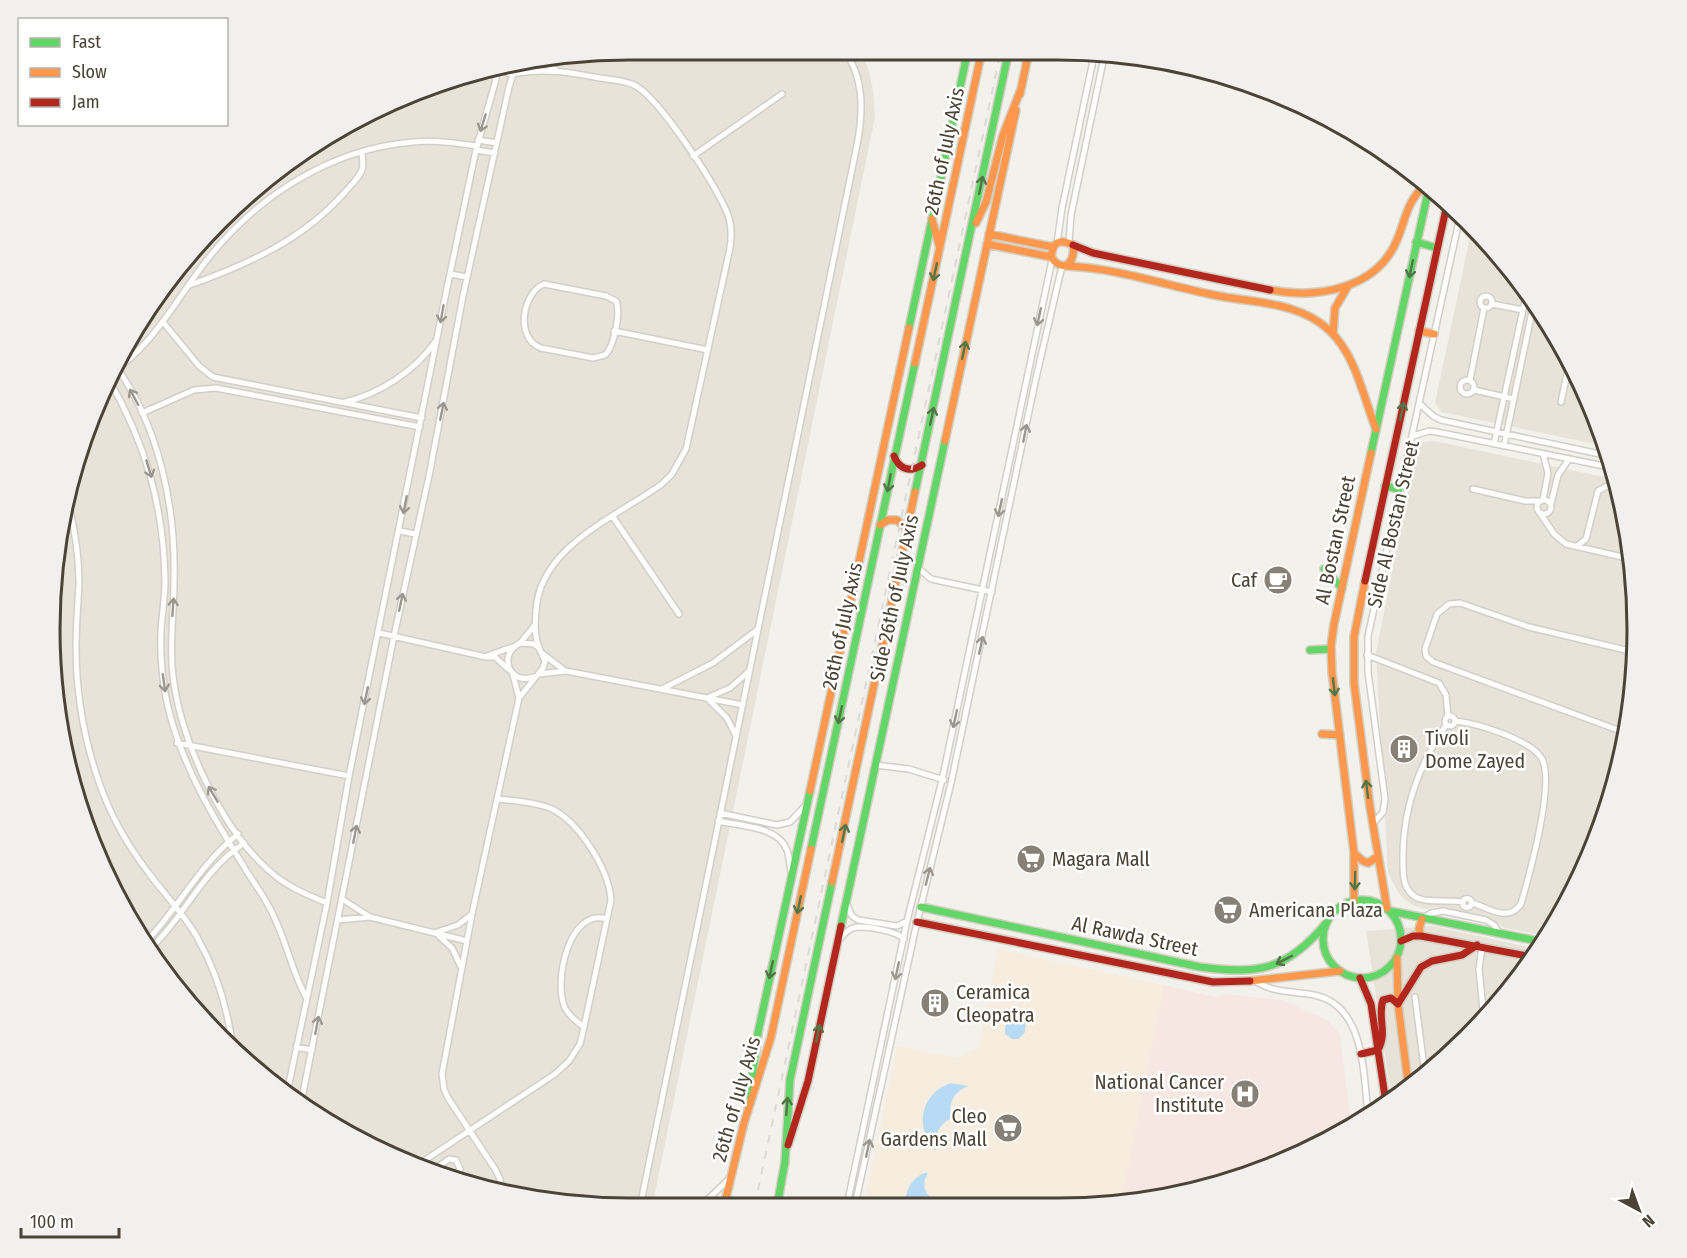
<svg xmlns="http://www.w3.org/2000/svg" width="1687" height="1258" font-family="'Fira Sans Condensed',sans-serif">
<style>
.residential{fill:#e8e3d9}
.commercial{fill:#f7edde}
.medical{fill:#f6e7e3}
.water{fill:#b8dbf5}
.lines{fill:none;stroke-linecap:round;stroke-linejoin:round}
.street-casing{stroke:#d1cfc9;stroke-width:8}
.fast-casing{stroke:#d3cec2;stroke-width:10}
.slow-casing{stroke:#d3cec2;stroke-width:10}
.jam-casing{stroke:#d3cec2;stroke-width:10}
.street{stroke:#fdfdfc;stroke-width:5}
.fast{stroke:#63d668;stroke-width:7}
.slow{stroke:#ff974d;stroke-width:7}
.jam{stroke:#b3261e;stroke-width:7}
.rail{stroke:#dadad9;stroke-width:2;stroke-dasharray:8 8;stroke-linecap:butt}
.oneway{stroke:#9b978f}
.oneway2{stroke:#537648}
.labels{text-anchor:middle;stroke-width:5;stroke-linejoin:round;paint-order:stroke}
.street-label{font-size:20px;fill:#4b4336;stroke:#fff}
.poi-label{font-size:20px;fill:#4b4336;stroke:#fff;text-anchor:start}
.rim{fill:none;stroke:#4b4336;stroke-width:3}
</style>
<rect width="100%" height="100%" fill="#f3f1ec"/>
<path class="residential" d="M629,50H859L868,68L873,90L875,117L652,1207H591L443,1178L340,1131L247,1065L169,982L93,850L51,667L61,516L109,372L219,219L339,127L479,69Z
M1471,232L1518,277L1578,373L1605,446L1441,412L1435,403Z
M1435,441L1618,480L1636,591L1632,705L1607,816L1560,919L1547,936L1505,928L1487,917L1439,907L1424,909L1415,906L1405,900L1398,892L1388,873L1376,653L1417,446L1424,442Z
M1432,926L1538,949L1493,1011L1411,1089L1392,1100L1366,931Z"/>
<path class="commercial" d="M998,949L1164,985L1122,1197L1143,1201L1134,1203L864,1205L897,1046L958,1058L979,1047Z"/>
<path class="medical" d="M1164,985L1219,998L1223,994L1282,1000L1327,1020L1340,1034L1351,1123L1279,1165L1143,1201L1122,1197Z"/>
<path class="water" d="M1020,1014H1024L1026,1017L1025,1032L1018,1039H1012L1005,1034C1004,1023 1009,1017 1020,1014Z
M951,1083L968,1086C954,1092 947,1103 952,1118C937,1125 935,1135 936,1151C914,1129 920,1093 951,1083Z
M924,1173H928C920,1186 925,1197 940,1202L935,1205H905C905,1191 911,1179 924,1173Z"/>
<g class="lines">
<g class="street-casing">
<path id="street" d="M541,61L556,70
M498,67C508,77 520,76 527,63
M518,73C547,68 572,73 600,78C612,80 625,80 636,86C661,101 712,180 725,208C732,221 732,235 730,248L686,449L672,474L662,484C616,517 539,547 536,611C535,624 534,635 539,648
M478,140L497,143
M476,150L495,153
M693,156L782,94
M1069,242L1071,215L1105,52
M1057,243L1062,208L1095,51
M450,274L467,277
M544,284L606,296L616,301C621,312 614,347 605,355L593,358L541,348C514,338 523,292 544,284Z
M190,285C248,264 303,240 345,192C350,186 359,178 362,170C364,165 362,158 362,152
M1480 302a6 6 0 1 1 12 0a6 6 0 1 1-12 0Z
M1492,304L1523,310
M163,322L199,366L213,377L422,418
M614,331L708,350
M115,365C159,426 176,506 174,581C174,613 169,644 173,676C181,742 224,837 278,878C293,889 310,896 327,903
M108,375C151,348 173,305 203,265C253,199 328,149 413,142C435,140 456,143 477,146
M108,378C145,442 164,506 165,581C165,598 162,614 161,631C160,655 162,679 167,703C181,765 213,817 246,870C253,882 262,893 268,905C285,934 290,968 306,997
M1460 387a7 7 0 1 1 14 0a7 7 0 1 1-14 0Z
M1470,380L1484,308
M1474,390L1514,399
M345,402C379,394 415,371 435,342
M1561,402L1570,360
M1420,404L1433,416L1441,420L1609,456
M142,413L194,390L216,388L420,427
M1413,436L1429,431L1437,432L1614,468
M1494,444L1527,291
M1504,446L1534,302
M1543,454L1548,473L1543,500
M1473,489L1525,501H1541
M67,497C74,525 79,554 79,583C78,604 76,625 76,647C76,694 84,740 100,785C111,816 128,846 148,872C164,894 184,914 197,937C217,972 228,1010 233,1049
M1537 507a7 7 0 1 1 14 0a7 7 0 1 1-14 0Z
M1551,504L1558,475L1569,459
M1540,513L1554,534L1566,544L1631,559
M613,517L679,614
M400,531L415,534
M1577,546L1586,539L1598,491L1607,486L1619,488
M917,567L931,579L992,592
M379,633L486,657H495L508,669
M521,642L534,626
M543,654L564,670
M1367,655L1439,683L1446,695L1448,716
M487,656L512,647
M539,674L566,671L743,705
M513,675L519,698
M662,689L713,663L757,630
M709,697L730,688L748,672
M708,699L727,718L736,736
M1445 721a5 5 0 1 1 10 0a5 5 0 1 1-10 0Z
M1455,721C1476,723 1532,740 1542,759C1555,784 1529,876 1521,904C1508,923 1489,908 1472,903
M1446,725C1418,766 1402,812 1403,862C1403,875 1403,888 1414,896C1425,904 1448,899 1463,902
M1626,733L1433,662L1426,656L1425,649L1437,614L1449,604L1460,603L1529,627L1634,652
M177,743L349,776
M875,765L909,769L944,780
M720,813L777,825L790,822L806,805
M718,821C740,826 778,826 787,850C790,858 789,866 792,874
M1372,825L1383,812L1385,799L1368,672V636L1459,221
M1602,826L1606,803L1612,795
M1462.5 903a4.5 4.5 0 1 1 9 0a4.5 4.5 0 1 1-9 0Z
M342,899L370,917L467,941
M846,903L852,916L858,920L897,926L907,921
M1422,919L1431,913L1443,911L1486,920L1494,925L1500,934
M338,920L370,917
M437,932L458,925L472,914
M439,936L452,948L461,967
M838,940C843,936 847,930 853,928C863,925 897,931 904,939
M146,942C179,907 200,864 238,834
M1482,947L1479,969L1484,1020
M150,949C186,915 200,873 244,843
M1255,981C1273,993 1293,991 1314,995C1365,1005 1363,1073 1368,1113
M1415,997L1425,1075
M584,1027C577,1022 569,1016 565,1008C553,982 569,907 607,919
M296,1047L312,1050
M287,1093L327,903L349,776L447,288L476,150L495,83L498,67
M301,1103L394,636L429,476L463,296L509,87L513,74
M416,1166L555,1074L569,1061L580,1044L584,1027L611,900C609,870 580,823 552,809C536,802 515,801 498,799
M431,1172L449,1159L456,1160L460,1169L457,1173L445,1178
M501,1189L500,1179L495,1169L448,1098L444,1089L442,1074L472,914L519,698L543,668L545,661L539,648L534,644L520,643C509,649 505,659 510,670C517,679 524,680 534,677
M847,1205L907,921L942,780L1052,260
M855,1205L917,922L951,783L1036,378L1062,266
M701,1206L729,1179
M640,1207L858,140C863,109 864,77 844,50"/>
</g>
<g class="fast-casing">
<path id="fast" d="M1416,242L1437,248
M909,328L968,50
M1371,453L1428,192
M1385,486L1399,489
M915,492L1009,50
M1324,569L1342,588
M1310,650L1331,649
M811,849L915,363
M1323 939a39 39 0 1 1 78 0a39 39 0 1 1-78 0Z
M921,907L1200,967C1259,975 1288,970 1327,922
M1390,911L1543,942
M841,926L945,441
M750,1096L758,1033L810,791
M777,1206L785,1162L790,1080L832,882"/>
</g>
<g class="slow-casing">
<path id="slow" d="M1020,94L1029,51
M932,219L939,245
M976,223L986,202L1003,135L1021,89
M989,234L1053,247
M987,244L1051,257C1063,274 1076,263 1073,245C1059,238 1053,242 1051,257
M1066,266C1117,268 1164,285 1214,295C1252,303 1299,301 1330,331C1356,356 1363,396 1376,429
M1270,290C1317,299 1377,289 1397,240C1405,221 1407,202 1423,187
M1419,331L1434,334
M1333,334L1335,308L1348,286
M915,363L982,50
M945,441L1016,110
M880,525L888,520H897L907,529
M1365,581L1354,637V683L1370,807L1387,908
M1322,734L1340,735
M810,791L909,328
M1354,853L1363,861L1368,863L1377,857
M832,882L915,492
M1354,900V853L1332,672L1331,646L1334,624L1371,453
M1421,936L1419,929L1422,919
M1397,958L1398,1004L1409,1090
M1250,981L1340,971
M724,1206L744,1123L771,1037L811,849"/>
</g>
<g class="jam-casing">
<path id="jam" d="M1073,245L1093,253L1270,290
M894,456C899,469 910,473 922,465
M1365,581L1446,209
M917,922L1213,982L1250,981
M1401,941L1413,936H1421L1533,957
M1360,978L1371,1004L1386,1103
M1361,1054L1378,1050C1388,1033 1377,1017 1383,1000L1391,998L1398,1004L1421,967L1432,961L1462,955L1477,945
M788,1145L808,1081L841,926"/>
</g>
<use href="#street" class="street"/>
<use href="#fast" class="fast"/>
<use href="#slow" class="slow"/>
<use href="#jam" class="jam"/>
<path class="rail" d="M758,1190L1001,50"/>
</g>
<defs><path id="oneway-shaft" d="M-6 0H5M1.5-3L5.5 0L1.5 3" fill="none" stroke-width="1.6" stroke-linecap="round" stroke-linejoin="round" transform="scale(1.5)"/></defs>
<g class="oneway">
<use href="#oneway-shaft" transform="translate(483 123) rotate(107)"/>
<use href="#oneway-shaft" transform="translate(442 314) rotate(100)"/>
<use href="#oneway-shaft" transform="translate(1039 317) rotate(102)"/>
<use href="#oneway-shaft" transform="translate(134 397) rotate(-118)"/>
<use href="#oneway-shaft" transform="translate(442 411) rotate(-79)"/>
<use href="#oneway-shaft" transform="translate(1025 433) rotate(-79)"/>
<use href="#oneway-shaft" transform="translate(149 469) rotate(73)"/>
<use href="#oneway-shaft" transform="translate(405 505) rotate(101)"/>
<use href="#oneway-shaft" transform="translate(1000 508) rotate(102)"/>
<use href="#oneway-shaft" transform="translate(401 602) rotate(-78)"/>
<use href="#oneway-shaft" transform="translate(173 607) rotate(-86)"/>
<use href="#oneway-shaft" transform="translate(981 645) rotate(-78)"/>
<use href="#oneway-shaft" transform="translate(164 683) rotate(82)"/>
<use href="#oneway-shaft" transform="translate(366 696) rotate(102)"/>
<use href="#oneway-shaft" transform="translate(955 719) rotate(102)"/>
<use href="#oneway-shaft" transform="translate(213 794) rotate(-121)"/>
<use href="#oneway-shaft" transform="translate(355 834) rotate(-79)"/>
<use href="#oneway-shaft" transform="translate(928 876) rotate(-76)"/>
<use href="#oneway-shaft" transform="translate(897 971) rotate(102)"/>
<use href="#oneway-shaft" transform="translate(317 1025) rotate(-79)"/>
<use href="#oneway-shaft" transform="translate(868 1148) rotate(-78)"/>
</g>
<g class="oneway2">
<use href="#oneway-shaft" transform="translate(981 185) rotate(-78)"/>
<use href="#oneway-shaft" transform="translate(1411 269) rotate(102)"/>
<use href="#oneway-shaft" transform="translate(935 272) rotate(102)"/>
<use href="#oneway-shaft" transform="translate(964 350) rotate(-78)"/>
<use href="#oneway-shaft" transform="translate(1402 411) rotate(-78)"/>
<use href="#oneway-shaft" transform="translate(932 416) rotate(-78)"/>
<use href="#oneway-shaft" transform="translate(889 483) rotate(101)"/>
<use href="#oneway-shaft" transform="translate(1334 687) rotate(83)"/>
<use href="#oneway-shaft" transform="translate(840 715) rotate(102)"/>
<use href="#oneway-shaft" transform="translate(1367 789) rotate(-97)"/>
<use href="#oneway-shaft" transform="translate(844 833) rotate(-78)"/>
<use href="#oneway-shaft" transform="translate(1355 881) rotate(91)"/>
<use href="#oneway-shaft" transform="translate(799 905) rotate(102)"/>
<use href="#oneway-shaft" transform="translate(1284 960) rotate(153)"/>
<use href="#oneway-shaft" transform="translate(771 970) rotate(102)"/>
<use href="#oneway-shaft" transform="translate(818 1033) rotate(-78)"/>
<use href="#oneway-shaft" transform="translate(787 1106) rotate(-85)"/>
</g>
<defs>
<g id="cafe-disc" transform="scale(1.5)"><circle r="9.5" fill="#868076" stroke="#fff"/><path d="M-5.5-4.5H6V0H3Q3 3.5 0 3.5H-2.5Q-5.5 3.5-5.5 0ZM3-3.2v2h1.7v-2ZM-6 4.5H4V6H-6Z" fill="#fff"/></g>
<g id="building-disc" transform="scale(1.5)"><circle r="9.5" fill="#868076" stroke="#fff"/><path d="M-4-6H4V6H1V3H-1V6H-4ZM-2.5-4.3h1.7v1.8h-1.7ZM.8-4.3h1.7v1.8H.8ZM-2.5-1h1.7V.8h-1.7ZM.8-1h1.7V.8H.8Z" fill="#fff"/></g>
<g id="supermarket-disc" transform="scale(1.5)"><circle r="9.5" fill="#868076" stroke="#fff"/><path d="M-6-5.5h2.5l.6 2H6L4.5 2H-2.5L-4.4-4H-6ZM-1.5 3.2a1.3 1.3 0 1 0 .1 0ZM3 3.2a1.3 1.3 0 1 0 .1 0Z" fill="#fff"/></g>
<g id="hospital-disc" transform="scale(1.5)"><circle r="9.5" fill="#868076" stroke="#fff"/><path d="M-5-5h3v3.5h4V-5h3V5h-3V1.5h-4V5h-3Z" fill="#fff"/></g>
</defs>
<g fill-rule="evenodd">
<use href="#cafe-disc" x="1278" y="580"/>
<use href="#building-disc" x="1404" y="749"/>
<use href="#supermarket-disc" x="1031" y="859"/>
<use href="#supermarket-disc" x="1228" y="910"/>
<use href="#building-disc" x="935" y="1003"/>
<use href="#hospital-disc" x="1245" y="1094"/>
<use href="#supermarket-disc" x="1008" y="1128"/>
</g>
<g class="labels">
<g class="street-label">
<text transform="translate(944 151) rotate(-78)" y="7">26th of July Axis</text>
<text transform="translate(1393 524) rotate(-77)" y="7">Side Al Bostan Street</text>
<text transform="translate(1335 540) rotate(-78)" y="7">Al Bostan Street</text>
<text transform="translate(894 598) rotate(-78)" y="7">Side 26th of July Axis</text>
<text transform="translate(842 626) rotate(-78)" y="7">26th of July Axis</text>
<text transform="translate(1135 936) rotate(12)" y="7">Al Rawda Street</text>
<text transform="translate(736 1099) rotate(-74)" y="7">26th of July Axis</text>
</g>
<g class="poi-label">
<text x="1257" y="587" text-anchor="end">Caf</text>
<text x="1425" y="745">Tivoli<tspan x="1425" dy="23">Dome Zayed</tspan></text>
<text x="1052" y="866">Magara Mall</text>
<text x="1249" y="917">Americana Plaza</text>
<text x="956" y="999">Ceramica<tspan x="956" dy="23">Cleopatra</tspan></text>
<text x="1224" y="1089" text-anchor="end">National Cancer<tspan x="1224" dy="23">Institute</tspan></text>
<text x="987" y="1123" text-anchor="end">Cleo<tspan x="987" dy="23">Gardens Mall</tspan></text>
</g>
</g>
<path d="M0 0H1687V1258H0ZM629 60H1058A569 569 0 0 1 1627 629V629A569 569 0 0 1 1058 1198H629A569 569 0 0 1 60 629V629A569 569 0 0 1 629 60Z" fill="#f1f0ef" fill-rule="evenodd"/>
<path class="rim" d="M629 60H1058A569 569 0 0 1 1627 629V629A569 569 0 0 1 1058 1198H629A569 569 0 0 1 60 629V629A569 569 0 0 1 629 60Z"/>
<rect x="18" y="18" width="210" height="108" fill="#ffffff" stroke="#b7b4af" stroke-width="1.5"/>
<rect x="30" y="38" width="30" height="9" fill="#63d668" stroke="#b7b4af" stroke-width="1.5"/>
<text x="72" y="48" font-size="18" fill="#4b4336">Fast</text>
<rect x="30" y="68" width="30" height="9" fill="#ff974d" stroke="#b7b4af" stroke-width="1.5"/>
<text x="72" y="78" font-size="18" fill="#4b4336">Slow</text>
<rect x="30" y="98" width="30" height="9" fill="#b3261e" stroke="#b7b4af" stroke-width="1.5"/>
<text x="72" y="108" font-size="18" fill="#4b4336">Jam</text>
<g transform="translate(1639 1210) rotate(139)" stroke="#ffffff" stroke-width="4.5" paint-order="stroke">
<path d="M0-4.5L10 22L0 15L-10 22Z" fill="#4b4336"/>
<text y="-9" font-size="16" font-weight="bold" text-anchor="middle" fill="#4b4336">N</text>
</g>
<path d="M21 1228v9h98v-9" fill="none" stroke="#4b4336" stroke-width="3"/>
<text x="30" y="1228" font-size="18" fill="#4b4336" stroke="#ffffff" stroke-width="4.5" paint-order="stroke">100 m</text>
</svg>
